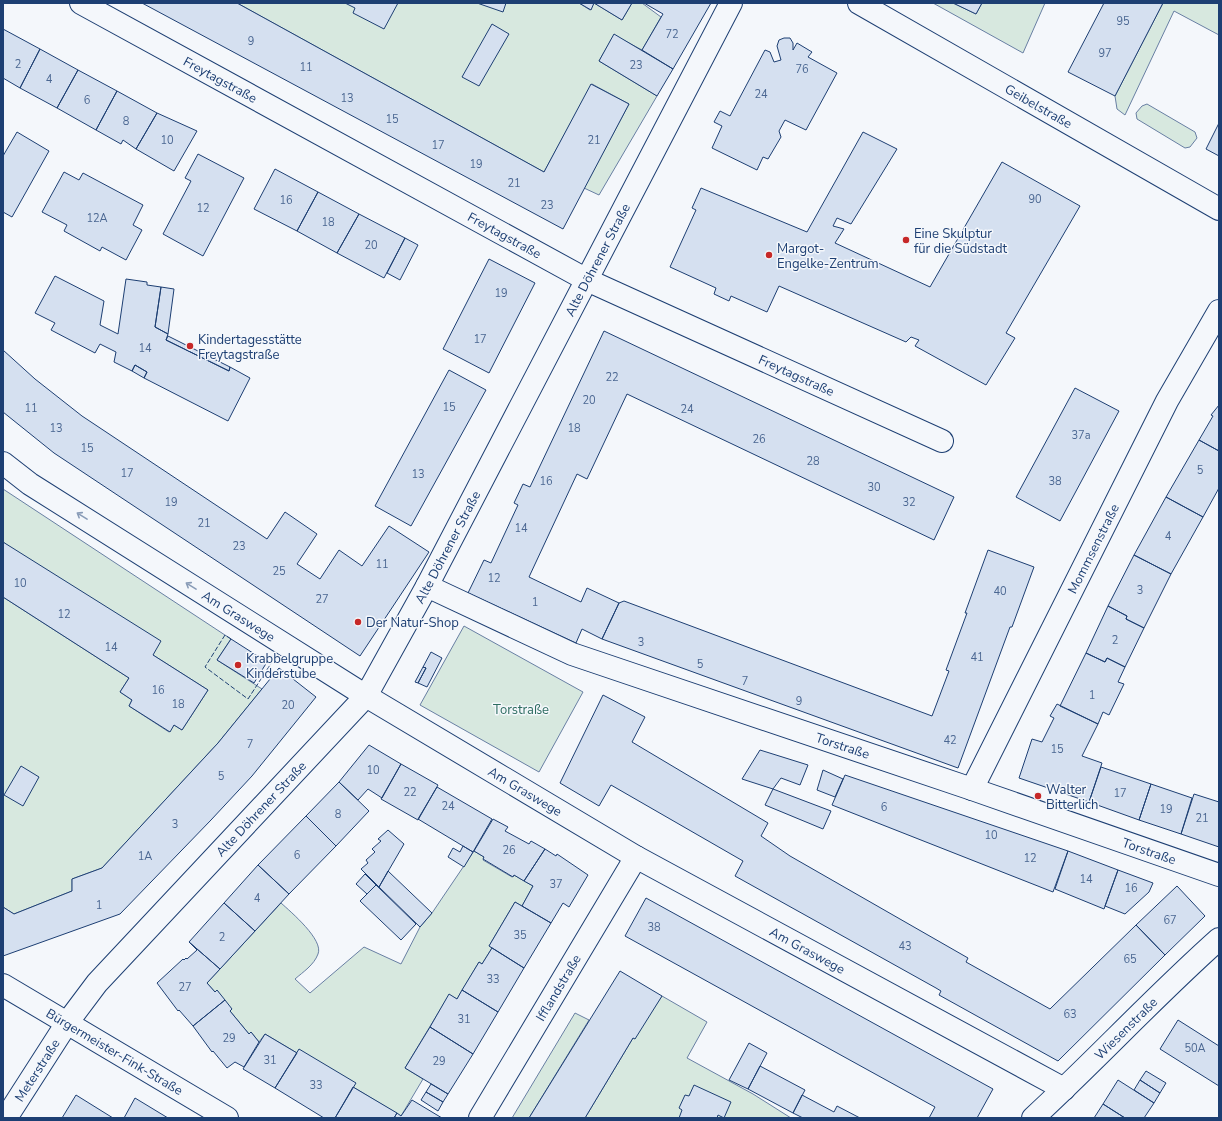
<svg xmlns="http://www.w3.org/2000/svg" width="1222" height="1121" font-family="'Nunito Sans',sans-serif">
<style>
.green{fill:#d7e8df;stroke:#687fa3}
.building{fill:#d5e0f0;stroke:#1d3f73}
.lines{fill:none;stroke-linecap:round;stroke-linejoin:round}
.minor-casing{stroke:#1d3f73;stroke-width:24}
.minor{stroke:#f4f7fb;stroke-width:22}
.fence{stroke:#1d3f73;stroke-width:1;stroke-dasharray:5 2;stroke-linecap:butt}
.oneway{stroke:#889bb7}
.poi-dot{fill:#c62828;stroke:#f4f7fb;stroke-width:1.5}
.labels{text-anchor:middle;stroke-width:3;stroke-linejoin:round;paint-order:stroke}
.number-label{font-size:11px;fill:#4b6792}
.street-label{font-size:13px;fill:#1d3f73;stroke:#f4f7fb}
.poi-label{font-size:13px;fill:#1d3f73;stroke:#f4f7fb;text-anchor:start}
.park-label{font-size:13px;fill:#2c6c60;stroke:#f4f7fb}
</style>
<rect width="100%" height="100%" fill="#f4f7fb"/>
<path class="green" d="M237,3H579L590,10L594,3L622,20L632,3H642L661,17L642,50L614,35L599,61L657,96L599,195L584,188L629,104L592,84L544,172Z
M933,3H953L976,14L982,3H1045L1023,53Z
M1163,3H1219V35L1174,11L1125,115L1117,109L1115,96Z
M1147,104L1195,132L1197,138L1190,147L1185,148L1137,119L1136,113L1142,106Z
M3,489L231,639L217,660L262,689L218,743L102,868L72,879V891L14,914L3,907V597L129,678L120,692L132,700L129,706L169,732L174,725L182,730L208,690L153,655L3,542Z
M464,626L583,692L539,772L420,705Z
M474,851L484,857L483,860L512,877L514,875L533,886L522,906L515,902L489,946L492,948L482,964L479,962L457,999L449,995L405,1068L423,1079L401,1116L353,1087L299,1050L297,1053L265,1034L259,1042L251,1032L249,1034L230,1011L217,990L215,992L207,983L281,903C291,912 324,940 318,954C314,965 303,972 295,979L310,993L364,947L401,964L420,927L432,913Z
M662,996L707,1022L687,1058L753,1094L791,1118H585L633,1038Z
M575,1013L589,1020L529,1118H512Z"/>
<path class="building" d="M142,3H237L544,172L591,84L629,104L563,229Z
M345,3H398L384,29L353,13L355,8Z
M477,3H506L503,12Z
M579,3H594L591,10Z
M594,3H632L622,20Z
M644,3H711L673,69L642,50L663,14Z
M953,3H982L976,14Z
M1104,3H1163L1115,96L1068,72Z
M492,24L509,34L479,86L462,77Z
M3,29L40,49L20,88L3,78Z
M614,34L673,69L657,96L599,61Z
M784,38H790L793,43V50L797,43L812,52L808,57L837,73L806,130L785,120L779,131L781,137L768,159L763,157L757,170L712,148L722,126L714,122L720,111L730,116L765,50L770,52L774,62L781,60L777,46L779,40Z
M40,49L78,70L57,108L20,88Z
M78,70L117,91L96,130L57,108Z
M117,91L157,113L136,149L123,140L121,144L96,130Z
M157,113L197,131L174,171L136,149Z
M1219,123V156L1206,149Z
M17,132L49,151L12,217L3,212V156Z
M863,132L897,149L851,224L837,218L833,226L844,229L835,243L930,287L1002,162L1080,206L1006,333L1015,338L986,385L915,346L919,340L911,337L906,342L779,286L767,312L731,296L729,301L714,294L716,288L670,267L696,210L692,208L701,188L807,232Z
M198,154L244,178L203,256L163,234L191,181L185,178Z
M275,169L318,192L297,231L254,209Z
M64,172L79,180L83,173L143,205L133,225L142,230L126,260L102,247L100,251L64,231L67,225L42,212Z
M318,192L359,214L337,253L297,231Z
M359,214L405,238L384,278L337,253Z
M405,238L418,245L400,280L387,273Z
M489,259L535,283L489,373L443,349Z
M55,276L104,301L100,325L118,334L126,279L147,282V285L161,287L155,327L168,334L166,340L229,371L230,367L250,378L228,421L144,378L147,372L135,365L132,371L114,362L116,352L100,344L95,353L51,330L55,323L35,313Z
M161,287L174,289L168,334L155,327Z
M604,331L954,497L934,540L627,394L587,479L577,474L529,577L581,602L587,588L619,603L602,639L582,629L576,643L468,593L484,560L491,563L518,505L514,503L523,484L530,487Z
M168,336L230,367L229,371L166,340Z
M3,350L35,379L82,416L267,539L285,512L317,534L297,564L320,579L339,550L362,566L389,526L429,552L360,656L54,453L3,412Z
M135,365L147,372L144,378L132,371Z
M449,370L486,390L411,526L375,506Z
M1075,388L1119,411L1060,521L1016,497Z
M1219,405V451L1199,440L1213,416L1211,415Z
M1199,440L1219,451V488L1203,517L1166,497Z
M1166,497L1203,517L1171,574L1134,555Z
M3,542L161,641L153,655L208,690L182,730L174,725L170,732L129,706L132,700L120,692L129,678L3,597Z
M988,550L1034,567L1012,627H1010L958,768L602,639L619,603L624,601L932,716L949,671L946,670L967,613H965Z
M1134,555L1171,574L1144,628L1126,619L1127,616L1108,606Z
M1108,606L1127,616L1126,619L1144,628L1125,667L1107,658L1105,662L1086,653Z
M231,639L267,662L254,683L217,660Z
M431,652L442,658L427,687L418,683L426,668L423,667Z
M1086,653L1105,662L1107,658L1125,667L1118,682L1124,684L1109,715L1103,712L1098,724L1060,706Z
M423,667L426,668L418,683L415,682Z
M279,668L316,697L252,776L211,820L120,914L3,956V907L14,914L72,891V879L102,868L218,743Z
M603,695L645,717L632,742L768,823L761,836L790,856L968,958L966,962L1050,1009L1136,925L1165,955L1058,1061L939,995L941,991L936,988L735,876L743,861L611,785L599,806L560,783Z
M1057,704L1098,724L1082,756L1102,763L1089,802L1019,778L1032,739L1042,742L1054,718L1050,716Z
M369,745L401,764L382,798L368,789L358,800L339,782Z
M760,750L808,765L800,785L781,778L773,789L742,779Z
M401,764L438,785L418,820L381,799Z
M21,766L39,777L23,806L4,795Z
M1101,767L1151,784L1139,820L1089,802Z
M823,770L843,779L835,797L817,790Z
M845,775L1068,851L1053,892L832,805Z
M339,782L369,811L336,846L306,816Z
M1151,784L1192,798L1181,834L1139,820Z
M437,787L492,819L473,852L418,819Z
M773,789L831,811L823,829L765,805Z
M1194,794L1219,802V847L1181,834Z
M306,816L336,846L289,894L258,865Z
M493,819L508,827L505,831L529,844L531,841L545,849L524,881L514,875L513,877L483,859L484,857L474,851Z
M388,830L404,844L379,887L361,869L368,863L366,860L375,852L372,849L381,841L378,839Z
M463,846L473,852L464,867L448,857L453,848L460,852Z
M545,849L556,856L557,854L588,875L569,907L563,903L551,923L522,906L533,886L524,881Z
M1068,851L1118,870L1104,909L1055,889Z
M258,865L289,894L255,931L224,903Z
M1118,870L1153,883L1149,892L1125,914L1105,906Z
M388,871L432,913L420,927L379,887Z
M365,874L376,885L367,894L356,884Z
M376,885L416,924L401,940L360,901Z
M1177,886L1205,916L1165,955L1136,925Z
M646,898L993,1089L977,1118H929L935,1107L625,936Z
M515,902L551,923L524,968L489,946Z
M224,903L255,931L220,969L189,942Z
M189,942L220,969L207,983L215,992L217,990L225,1000L193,1026L179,1010L178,1011L157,983L183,959L184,960L186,958L187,959L197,950Z
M492,948L524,968L498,1012L462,990L479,962L482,964Z
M620,971L662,996L635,1039L633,1038L585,1118H529Z
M462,990L498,1012L473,1054L430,1027L449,994L457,999Z
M225,1000L232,1009L230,1011L249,1034L251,1032L259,1042L244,1067L235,1062L227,1068L213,1051L212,1052L193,1026Z
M1178,1020L1219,1046V1086L1160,1049Z
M430,1027L473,1054L448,1094L405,1068Z
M265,1034L297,1053L275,1088L243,1069Z
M749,1043L767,1053L748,1089L729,1080Z
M299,1049L356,1083L335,1118H324L275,1088Z
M760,1066L805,1090L793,1113L748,1089Z
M1146,1071L1166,1083L1160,1093L1140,1080Z
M1118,1080L1154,1103L1144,1118H1125L1103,1104Z
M1140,1080L1160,1093L1154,1103L1134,1090Z
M431,1084L448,1094L443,1102L426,1092Z
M694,1085L731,1102L724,1118L718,1115L717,1118H679L682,1110L679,1108L685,1095L689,1096Z
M353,1087L397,1113L394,1118H335Z
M426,1092L443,1102L438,1111L421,1100Z
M76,1095L113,1118H62Z
M802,1095L834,1112L837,1106L860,1118H803L793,1113Z
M135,1098L168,1118H124Z
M412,1100L442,1118H394L397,1113L401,1116Z
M1103,1104L1125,1118H1094Z"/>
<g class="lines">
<g class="minor-casing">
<g id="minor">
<path id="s1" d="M81,3L587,280L942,441"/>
<path id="s2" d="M859,3L1219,209"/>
<path id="s3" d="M3,463L30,484L366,696L636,857L1064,1089"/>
<path id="s4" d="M427,586L572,654L972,789L1219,875"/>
<path id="s5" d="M972,789L1167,401L1219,311"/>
<path id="s6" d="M3,985L227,1118"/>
<path id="s7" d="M6,1118L67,1023L97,983L366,696L427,586L731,3"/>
<path id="s8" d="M480,1118L636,857"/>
<path id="s9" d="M1033,1118C1096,1060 1155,996 1219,939"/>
</g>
</g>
<use href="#minor" class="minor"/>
<path class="fence" d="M231,639L225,635L205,667L248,699L272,662L269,660L267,662"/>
</g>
<defs><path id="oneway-shaft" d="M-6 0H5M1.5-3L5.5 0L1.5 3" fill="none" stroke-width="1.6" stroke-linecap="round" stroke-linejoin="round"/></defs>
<g class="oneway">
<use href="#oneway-shaft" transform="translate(82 516) rotate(-148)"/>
<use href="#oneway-shaft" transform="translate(191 586) rotate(-148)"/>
</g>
<g class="poi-dot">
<circle cx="906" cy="240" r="4"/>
<circle cx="769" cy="255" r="4"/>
<circle cx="190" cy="346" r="4"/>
<circle cx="358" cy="622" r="4"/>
<circle cx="238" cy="665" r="4"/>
<circle cx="1038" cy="796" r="4"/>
</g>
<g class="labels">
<g class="number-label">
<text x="1123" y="25">95</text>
<text x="672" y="38">72</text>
<text x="251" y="45">9</text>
<text x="1105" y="57">97</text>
<text x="18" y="68">2</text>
<text x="636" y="69">23</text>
<text x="306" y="71">11</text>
<text x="802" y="73">76</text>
<text x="49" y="83">4</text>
<text x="761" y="98">24</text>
<text x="347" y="102">13</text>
<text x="87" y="104">6</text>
<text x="392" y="123">15</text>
<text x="126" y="125">8</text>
<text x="167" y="144">10</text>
<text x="594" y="144">21</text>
<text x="438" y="149">17</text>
<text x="476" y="168">19</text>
<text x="514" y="187">21</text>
<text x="1035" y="203">90</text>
<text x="286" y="204">16</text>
<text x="547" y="209">23</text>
<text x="203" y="212">12</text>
<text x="97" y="222">12A</text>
<text x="328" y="226">18</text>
<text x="371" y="249">20</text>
<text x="501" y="297">19</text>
<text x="480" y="343">17</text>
<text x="145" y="352">14</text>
<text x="612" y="381">22</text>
<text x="589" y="404">20</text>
<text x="449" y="411">15</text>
<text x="31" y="412">11</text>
<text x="687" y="413">24</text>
<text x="56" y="432">13</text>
<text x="574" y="432">18</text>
<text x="1081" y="439">37a</text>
<text x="759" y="443">26</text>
<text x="87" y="452">15</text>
<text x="813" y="465">28</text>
<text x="1200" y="474">5</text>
<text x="127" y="477">17</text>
<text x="418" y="478">13</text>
<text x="546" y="485">16</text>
<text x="1055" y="485">38</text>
<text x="874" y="491">30</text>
<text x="171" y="506">19</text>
<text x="909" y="506">32</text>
<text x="204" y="527">21</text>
<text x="521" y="532">14</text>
<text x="1168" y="540">4</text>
<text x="239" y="550">23</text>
<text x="382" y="568">11</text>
<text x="279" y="575">25</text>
<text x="494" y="582">12</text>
<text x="20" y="587">10</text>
<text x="1140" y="594">3</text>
<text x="1000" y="595">40</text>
<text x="322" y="603">27</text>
<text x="535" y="606">1</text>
<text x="64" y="618">12</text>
<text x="1115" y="644">2</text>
<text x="641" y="646">3</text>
<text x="111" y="651">14</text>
<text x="977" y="661">41</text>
<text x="700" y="668">5</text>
<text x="745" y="685">7</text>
<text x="158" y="694">16</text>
<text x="1092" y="699">1</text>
<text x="799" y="705">9</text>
<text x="178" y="708">18</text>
<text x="288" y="709">20</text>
<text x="950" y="744">42</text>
<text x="250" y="748">7</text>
<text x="1057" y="753">15</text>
<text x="373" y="774">10</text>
<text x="221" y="780">5</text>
<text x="410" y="796">22</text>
<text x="1120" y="797">17</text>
<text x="448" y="810">24</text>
<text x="884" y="811">6</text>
<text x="1166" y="813">19</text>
<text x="338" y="818">8</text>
<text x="1202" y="822">21</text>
<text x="175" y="828">3</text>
<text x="991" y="839">10</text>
<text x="509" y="854">26</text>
<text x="297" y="859">6</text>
<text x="145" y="860">1A</text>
<text x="1030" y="862">12</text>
<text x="1086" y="883">14</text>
<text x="556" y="888">37</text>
<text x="1131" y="892">16</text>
<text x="257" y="902">4</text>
<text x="99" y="909">1</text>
<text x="1170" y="924">67</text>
<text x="654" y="931">38</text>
<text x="520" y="939">35</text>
<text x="222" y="941">2</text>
<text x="905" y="950">43</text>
<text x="1130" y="963">65</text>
<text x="493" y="983">33</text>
<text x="185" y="991">27</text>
<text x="1070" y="1018">63</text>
<text x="464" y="1023">31</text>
<text x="229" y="1042">29</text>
<text x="1195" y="1052">50A</text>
<text x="270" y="1064">31</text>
<text x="439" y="1065">29</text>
<text x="316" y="1089">33</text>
</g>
<g class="street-label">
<text dy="5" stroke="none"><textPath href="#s1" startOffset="159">Freytagstraße</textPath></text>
<text dy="5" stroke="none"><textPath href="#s2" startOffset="207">Geibelstraße</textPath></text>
<text dy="5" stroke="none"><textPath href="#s1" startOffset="483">Freytagstraße</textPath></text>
<text dy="5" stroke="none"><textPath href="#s7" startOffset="1050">Alte Döhrener Straße</textPath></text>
<text dy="5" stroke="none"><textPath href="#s1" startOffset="807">Freytagstraße</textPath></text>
<text dy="5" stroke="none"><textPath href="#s7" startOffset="726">Alte Döhrener Straße</textPath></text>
<text dy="5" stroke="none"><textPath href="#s5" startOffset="269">Mommsenstraße</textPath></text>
<text dy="5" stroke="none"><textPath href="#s3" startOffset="281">Am Graswege</textPath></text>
<text dy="5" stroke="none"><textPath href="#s4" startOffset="446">Torstraße</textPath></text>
<text dy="5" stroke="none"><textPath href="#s3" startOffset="617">Am Graswege</textPath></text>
<text dy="5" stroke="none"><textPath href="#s7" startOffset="402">Alte Döhrener Straße</textPath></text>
<text dy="5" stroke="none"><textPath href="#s4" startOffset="770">Torstraße</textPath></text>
<text dy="5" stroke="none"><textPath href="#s3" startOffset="941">Am Graswege</textPath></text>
<text dy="5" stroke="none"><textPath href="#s8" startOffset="152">Ifflandstraße</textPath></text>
<text dy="5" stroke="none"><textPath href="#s9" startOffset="129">Wiesenstraße</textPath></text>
<text dy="5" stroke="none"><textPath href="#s6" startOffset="130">Bürgermeister-Fink-Straße</textPath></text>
<text dy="5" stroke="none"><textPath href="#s7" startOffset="57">Meterstraße</textPath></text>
</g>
<g class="poi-label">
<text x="914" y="238">Eine Skulptur<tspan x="914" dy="15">für die Südstadt</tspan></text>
<text x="777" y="253">Margot-<tspan x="777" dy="15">Engelke-Zentrum</tspan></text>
<text x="198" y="344">Kindertagesstätte<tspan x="198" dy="15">Freytagstraße</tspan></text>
<text x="366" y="627">Der Natur-Shop</text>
<text x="246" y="663">Krabbelgruppe<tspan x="246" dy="15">Kinderstube</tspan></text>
<text x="1046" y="794">Walter<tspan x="1046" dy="15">Bitterlich</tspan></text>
</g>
<g class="park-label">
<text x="521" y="714">Torstraße</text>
</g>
</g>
<rect width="1222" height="1121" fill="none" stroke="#1d3f73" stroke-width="8"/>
</svg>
